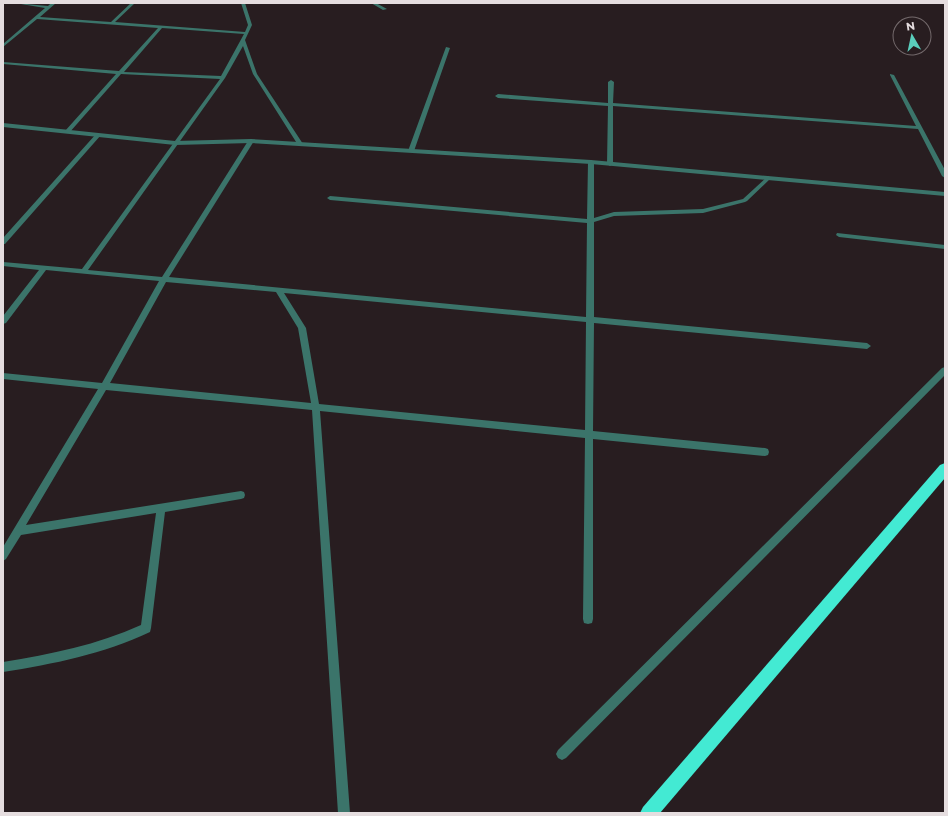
<svg xmlns="http://www.w3.org/2000/svg" width="948" height="816" font-family="Montserrat,sans-serif">
<style>
.lines{fill:none;stroke-linecap:round;stroke-linejoin:round}
.minor{fill:#3b746a;fill-rule:evenodd}
.tertiary{fill:#3b746a;fill-rule:evenodd}
.motorway{fill:#43ead3;fill-rule:evenodd}
</style>
<rect width="100%" height="100%" fill="#281d20"/>
<g class="lines">
<path class="minor" d="M15,3L48,6L51,3H56L40,17L111,22L131,3H135L115,22L245,32L248,25L241,3H245L252,25L245,40L257,74L303,144L298,145L253,74L243,46L225,78L88,270L162,277L248,141L251,139L254,141L169,277L586,317L587,223L330,200L327,198L330,196L587,219L588,162L591,160L594,162V218L614,212L703,209L743,199L768,176L771,178L770,179L747,201L745,202L703,213L614,216L594,222V317L867,343L871,346L867,349L594,323L593,431L765,448L768,449L769,452L768,455L765,456L593,439V619L592,623L588,624L584,623L583,619L585,438L320,411L350,813H338L312,410L106,390L26,525L241,491L244,492L245,495L244,498L241,499L165,512L151,628L150,632C103,654 54,664 3,672V662C51,654 97,645 141,625L156,513L21,535L6,559L3,561V547L98,389L3,379V373L102,383L159,281L46,270L6,323L3,324V316L39,270L3,266V262L82,269L220,79L121,74L69,133H65V131L116,74L3,64V62L119,71L158,28L37,19L3,47V44L45,8ZM162,28L244,34L221,76L124,72ZM166,282L276,292L298,328L311,403L110,383ZM284,293L586,322L585,430L319,404L306,328Z
M371,3H376L387,9L383,10Z
M446,47L450,48L414,151L409,152L408,151Z
M890,74L894,75L945,170V178L942,176L918,129L613,106V164L610,166L607,164L608,106L498,98L495,96L498,94L608,103V82L611,80L614,82L613,103L916,126L890,75Z
M96,134L101,135L5,244H3V238Z
M837,233L945,245V249L839,237L836,235Z
M945,367V375L566,758L562,760L558,758L556,754L558,750L942,368Z"/>
<path class="tertiary" d="M3,123L175,141L251,139L591,160L945,192V196L591,164L251,143L175,145L3,127Z"/>
<path class="motorway" d="M945,463V478L660,813H640L643,807L940,465Z"/>
</g>
<rect width="948" height="816" fill="none" stroke="#e5dddf" stroke-width="8"/>
<g transform="translate(912 36) rotate(351)"><circle r="19" fill="#281d20" stroke="#746a6c"/>
<path d="M0-3L7 15L0 10L-7 15Z" fill="#5acebc"/>
<text y="-6" font-size="11" font-weight="bold" text-anchor="middle" fill="#e5dddf">N</text>
</g>
</svg>
